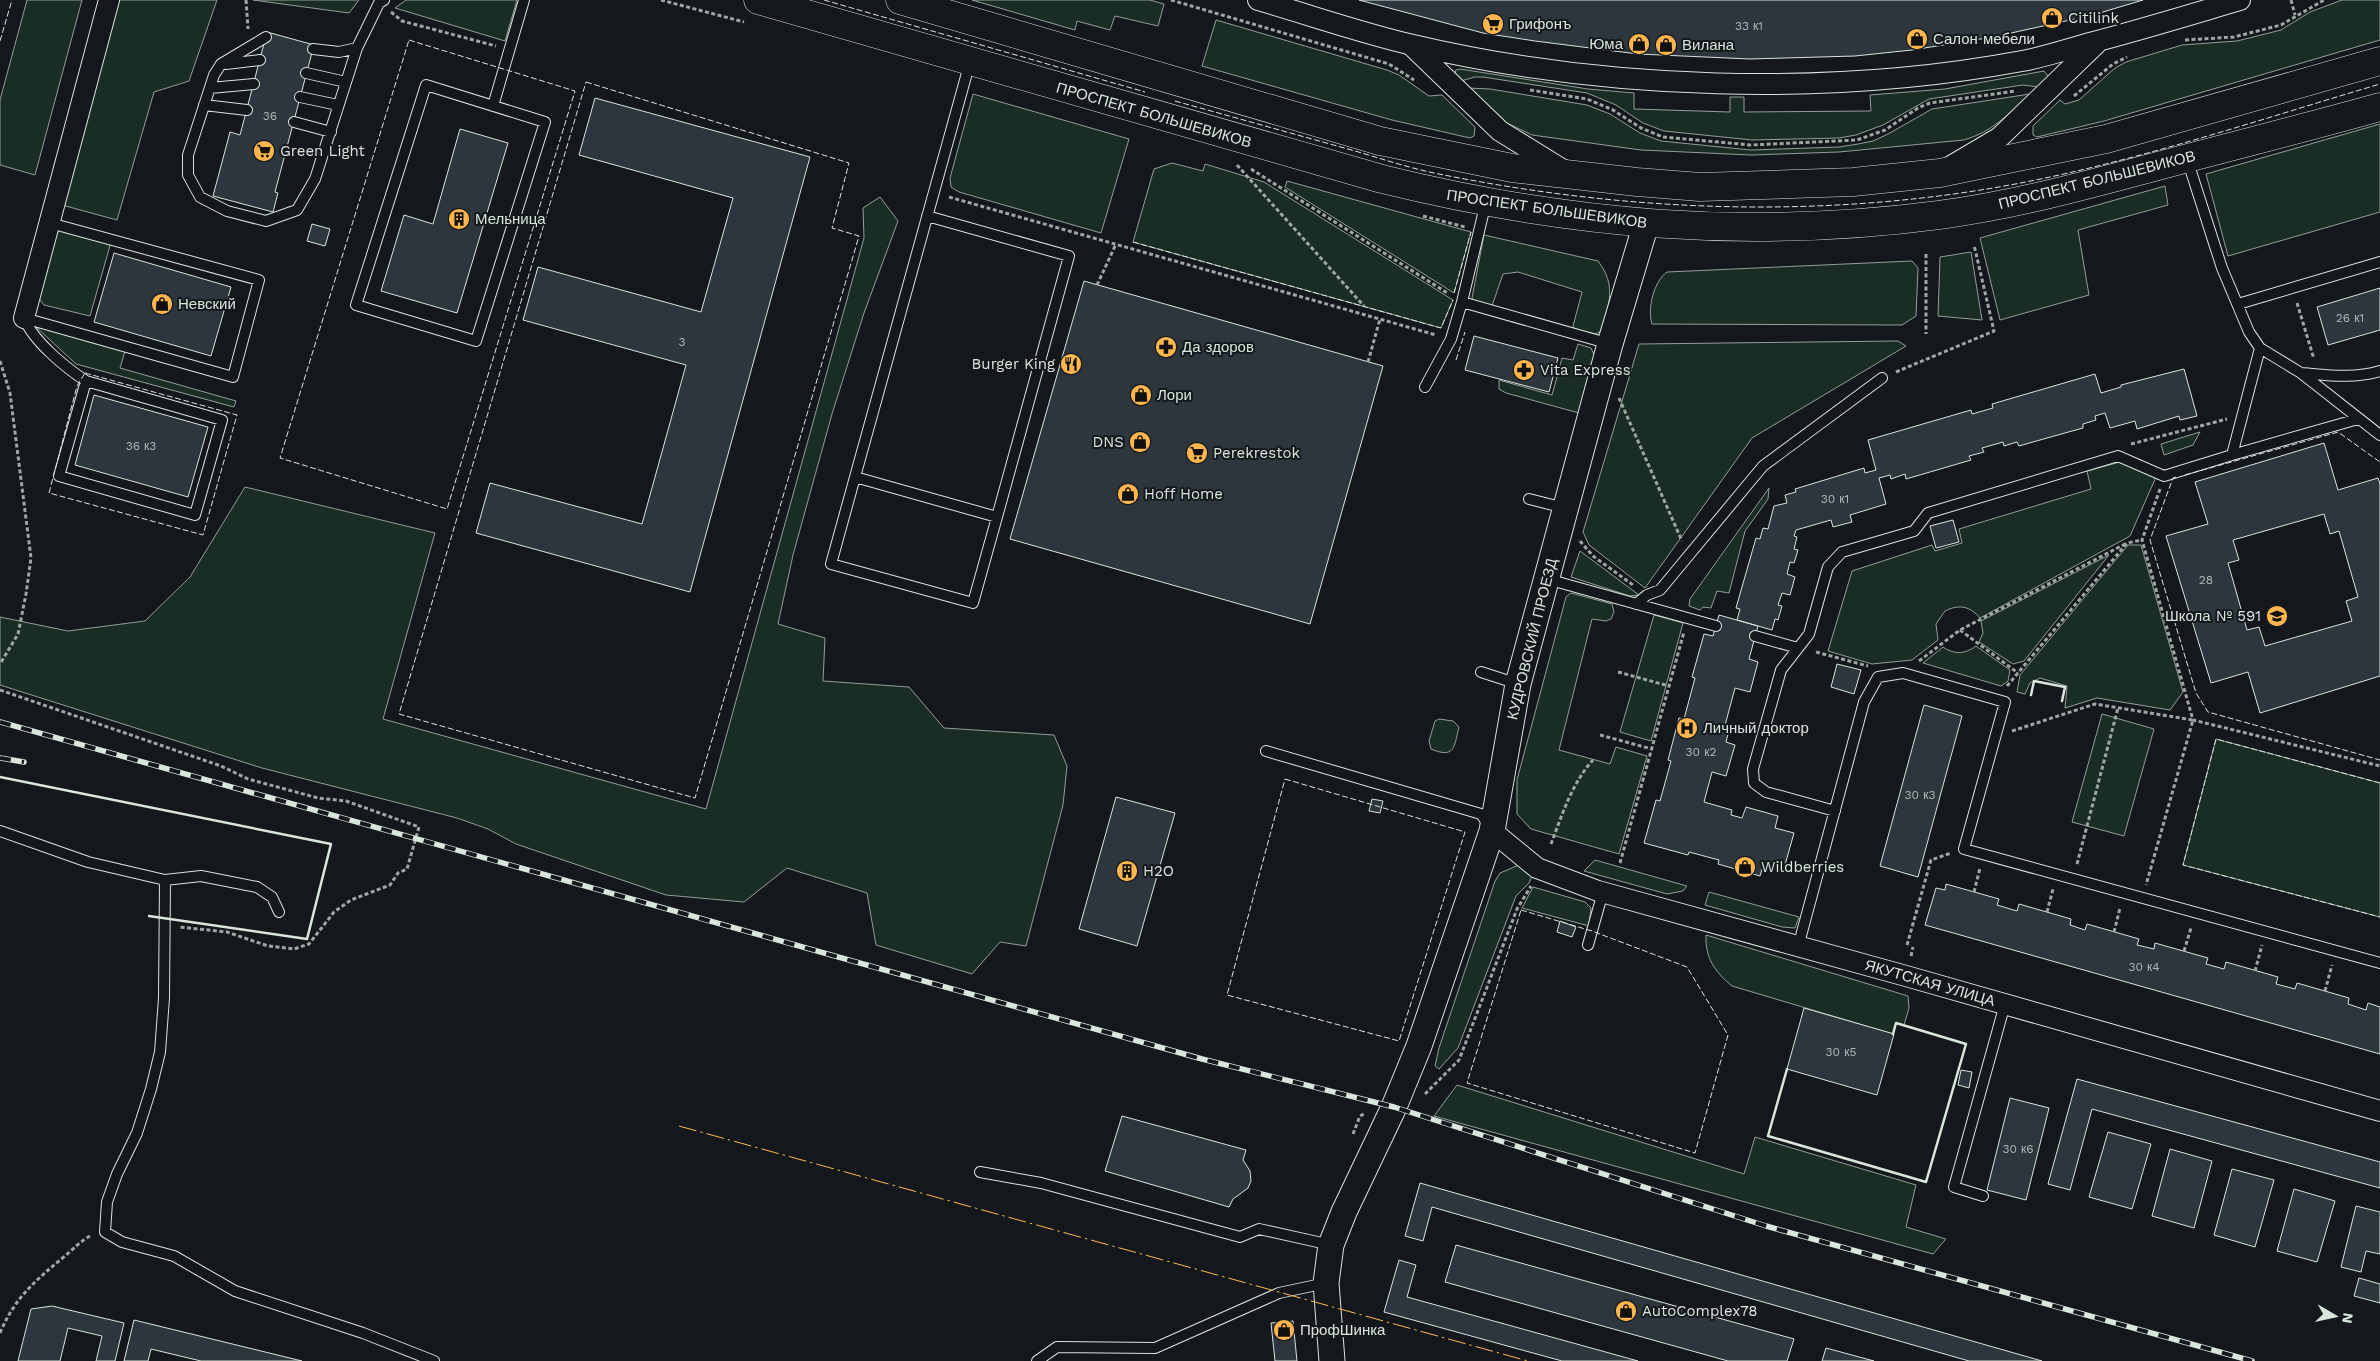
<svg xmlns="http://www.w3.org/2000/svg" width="2380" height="1361" font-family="'Work Sans',sans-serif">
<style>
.green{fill:#1a2d24;stroke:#939e99}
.building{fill:#2c363c;stroke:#d8e6dc;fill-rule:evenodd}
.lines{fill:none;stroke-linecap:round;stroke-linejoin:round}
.service-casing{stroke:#d8e6dc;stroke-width:12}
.minor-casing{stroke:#d8e6dc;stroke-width:22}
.tertiary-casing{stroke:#d8e6dc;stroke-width:27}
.primary-casing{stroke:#d8e6dc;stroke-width:29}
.path{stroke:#9da8a2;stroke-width:3;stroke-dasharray:4 2.5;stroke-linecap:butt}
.service{stroke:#14181c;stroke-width:10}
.minor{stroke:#14181c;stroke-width:20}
.tertiary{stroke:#14181c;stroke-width:25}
.primary{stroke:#14181c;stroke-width:28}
.rail-casing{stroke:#d8e6dc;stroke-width:5.5}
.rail{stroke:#14181c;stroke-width:4;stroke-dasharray:11;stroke-linecap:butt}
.fence{stroke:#d8e6dc;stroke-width:1;stroke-dasharray:6 2.5;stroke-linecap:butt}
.wall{stroke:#d8e6dc;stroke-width:2.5}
.power{stroke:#ffb74d;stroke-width:1;stroke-dasharray:18 4 2.5 4;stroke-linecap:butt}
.labels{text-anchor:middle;stroke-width:4;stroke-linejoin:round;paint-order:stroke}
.number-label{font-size:12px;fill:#adbab4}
.poi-label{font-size:15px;fill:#d8e6dc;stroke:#14181c;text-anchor:start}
.street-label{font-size:15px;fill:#d8e6dc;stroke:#14181c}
</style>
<rect width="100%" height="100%" fill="#14181c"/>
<path class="green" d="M27,0H82L35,175L0,165V100Z
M118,0H217L189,81L154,92L117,220L62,205Z
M253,0H359L349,13Z
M406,0H517L505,41L395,8Z
M972,0H1150L1164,4L1158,26L1115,16L1110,30L1077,21L1075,30Z
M2342,0H2380V40L2104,121L2037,137L2033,135V126L2060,100L2065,104L2079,100L2115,68L2126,62L2182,45L2237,41L2281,30L2310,12Z
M1216,20L1387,70L1399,75L1429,96L1442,95L1475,127L1474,136L1470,138L1392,120L1202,66Z
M1460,69L1588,89L1634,93V109L1730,112V97H1744V112L1871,111L1870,95L1945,89L2044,71L2048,76L2038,87L2023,85L1929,99L1883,125L1856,135L1839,138L1752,140L1664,131L1643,123L1616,105L1587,93L1483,77H1475L1461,81L1455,73L1456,70Z
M1468,88L1490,89L1587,105L1610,114L1640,133L1661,141L1751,150L1839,147L1858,144L1873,141L1888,134L1932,109L2030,94C2009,114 1992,132 1964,140L1839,152L1751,155L1641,150L1532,135L1507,123Z
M973,94L1129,139L1101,233L959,192L951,187L950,178Z
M2380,124V212L2228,256L2206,174Z
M1172,163L1203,171L1205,164L1264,182L1453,300L1441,328L1133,242L1154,169Z
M1287,181L1471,232L1454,293L1285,187Z
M2165,186L2168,205L2078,230L2089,295L2000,320L1980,238Z
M880,197L898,221L864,313L832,414L793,555L778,624L825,638L823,681L909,687L944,728L1054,735L1067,766L1063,805L1026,946L1000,942L972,974L876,945L867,893L787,868L744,902L666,895L516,844L488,829L457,818L262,768L0,685V617L68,631L145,621L190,577L245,487L435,533L383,719L706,809L864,238L863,208Z
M55,227L111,242L90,316L44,305L37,296Z
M1484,235L1598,261C1617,286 1609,304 1601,331L1596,334L1575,330L1573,326L1582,292L1518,272L1503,274L1492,306L1473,302L1472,298Z
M1971,252L1982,320L1938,316L1940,257Z
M1912,261L1918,268L1916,316L1902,325L1652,324C1647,309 1654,281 1667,272Z
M35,326L125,351L120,368L236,401L234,407L76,364Z
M1898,341L1906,346L1752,438L1645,588L1589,545L1583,532L1639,344Z
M1578,344L1591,348L1595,357L1579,413L1506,393L1499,389V380L1552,395L1562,358L1573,360Z
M2200,432L2193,445L2164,455L2161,444Z
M2120,462L2156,477L2130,536L1980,618C1970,606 1959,604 1945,611L1936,624L1938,640L1912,660L1872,664L1828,651L1852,571L1932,545L1935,551L1962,543L1959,529L2091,489L2087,471Z
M1769,488L1768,499L1745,531L1729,593L1717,591L1711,608L1703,607L1700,610L1689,606L1690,599Z
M2128,545H2141L2183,692L2170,710L2097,698L2065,708L2067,686L2040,678L2030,683L2025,694L2017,692L2020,675Z
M1580,551L1639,595L1630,596L1571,577Z
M2109,555L2024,661L2013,664L1979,642L1983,633L1981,621Z
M1571,593L1612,604L1614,612L1611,619L1606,621L1592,619L1559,750L1610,764L1616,747L1647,756L1619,854L1531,829L1517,814V780L1566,597Z
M1654,615L1683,623L1651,741L1620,732Z
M1976,646L2010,670L2008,681L2001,686L1923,663L1943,647C1955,655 1965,654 1976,646Z
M2102,714L2154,729L2124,836L2072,822Z
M1439,719L1453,721L1459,727C1454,747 1455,759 1431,749L1429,741L1435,721Z
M2216,739L2380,783V917L2183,865Z
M1595,860L1687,886L1683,891L1667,894L1584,871Z
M1519,865L1533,874L1529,883L1516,896L1458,1048L1439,1069L1435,1066L1439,1048L1495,881L1500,873Z
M1533,887L1585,902L1591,908L1589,926L1522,908Z
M1709,892L1799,917L1795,928L1782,927L1705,905Z
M1706,935L1908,996L1909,1008L1904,1025L1896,1023L1893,1034L1732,986C1715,972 1705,958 1706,935Z
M1457,1085L1744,1174L1755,1137L1916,1185L1906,1227L1946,1239L1933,1254L1434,1116Z"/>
<path class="building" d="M1359,0H2143L2093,15L1993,37L1912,50L1855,56L1750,59L1638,54L1535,41L1483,33Z
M267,32L314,45L275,192L278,193L273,212L213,196L230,132L240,135Z
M595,98L810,157L690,592L476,533L490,483L642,524L686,365L523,320L538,267L701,312L733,198L579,155Z
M460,129L508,143L457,313L381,291L404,215L433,224Z
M312,224L330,229L325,246L307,241Z
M114,253L231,287L211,356L94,322Z
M1084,281L1383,366L1310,624L1010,539Z
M2380,288V330L2328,345L2317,307Z
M1474,336L1558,358L1549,392L1465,370Z
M2184,369L2197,416L2180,420L2179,416L2137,429L2135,421L2110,428L2105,413L2095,416L2096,420L2083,424V428L2047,438L2019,446L2017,442L2004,446L2003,442L1982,448L1984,452L1969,456L1971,460L1906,479L1905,474L1891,479L1890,475L1879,478L1886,504L1850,515L1852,522L1833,527L1831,520L1796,530L1794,536L1797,537L1794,549L1798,550L1794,563L1790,562L1787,574L1795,577L1790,595L1782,593L1778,605L1782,606L1778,620L1775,619L1772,630L1737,620L1740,609L1736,608L1756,538L1760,539L1763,528L1768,529L1774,506L1787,503L1785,495L1796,492L1795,489L1864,468L1865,473L1876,470L1868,440L1971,410L1972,414L1993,408L1992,404L2095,374L2101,393L2121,387V385Z
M94,395L208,427L188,497L75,465Z
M2324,443L2338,490L2378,478L2380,484V676L2260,713L2248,672L2211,683L2166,536L2208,524L2195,482ZM2324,514L2330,534L2339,531L2358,597L2346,601L2352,621L2265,646L2259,627L2247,630L2228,563L2239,560L2233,540Z
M1953,520L1959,542L1936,548L1930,526Z
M1719,615L1758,626L1749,659L1758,662L1750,692L1735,688L1724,729L1729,730L1726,742L1735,745L1726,776L1712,772L1704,802L1732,810L1731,815L1742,818L1746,807L1778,816L1775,828L1794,833L1783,872L1763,866L1760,876L1718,864L1719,860L1689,852L1688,855L1644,843L1656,800L1660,801L1671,761L1668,760L1679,718L1684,719L1695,678L1692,677L1704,634L1713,636Z
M1837,664L1861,670L1854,694L1831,687Z
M1924,705L1962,716L1918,877L1880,866Z
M1116,797L1175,813L1137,946L1079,929Z
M1372,799L1383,801L1380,813L1369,811Z
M1946,884L1999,899L1997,905L2017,911L2019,904L2071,919L2070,925L2085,930L2087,924L2139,939L2137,945L2154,949L2155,943L2208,958L2206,964L2224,969L2226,962L2278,977L2276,984L2295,989L2297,983L2349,998L2348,1004L2366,1010L2368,1003L2380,1007V1054L1925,925L1936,888L1945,890Z
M1560,921L1576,927L1572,937L1557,932Z
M1804,1008L1894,1034L1877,1095L1787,1069Z
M1961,1070L1972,1072L1969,1088L1958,1085Z
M2077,1079L2380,1162V1188L2092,1109L2070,1190L2048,1184Z
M2010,1098L2049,1108L2026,1200L1987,1190Z
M1122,1116L1246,1150L1243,1160L1250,1171L1251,1181L1248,1188L1233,1199L1229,1207L1105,1171Z
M2108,1132L2151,1144L2132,1209L2089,1197Z
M2170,1149L2212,1161L2194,1228L2152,1216Z
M2232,1169L2274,1180L2255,1247L2214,1235Z
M1420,1183L2042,1361H1969L1432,1207L1423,1241L1405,1236Z
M2294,1189L2335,1201L2317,1262L2277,1251Z
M2356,1206L2380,1212V1254L2366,1251L2361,1272L2341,1267Z
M1456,1245L1794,1339L1787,1361H1728L1445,1282Z
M1399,1260L1416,1265L1407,1297L1638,1361H1562L1384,1312Z
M2359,1278L2380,1284V1303L2354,1296Z
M52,1306L124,1323L115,1361H96L102,1336L68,1328L60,1361H18L31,1309Z
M134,1320L302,1361H201L151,1349L148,1361H124Z
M1293,1321L1297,1361H1275L1271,1323Z
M1826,1348L1874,1361H1822Z"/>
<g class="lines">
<g class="service-casing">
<path id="service" d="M266,37L221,64L214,75L188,155V175L200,197L227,211L266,221L297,210L315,179L357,48L379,3L384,0
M313,49L339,52L357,48
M226,64L260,60
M306,73L346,82
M426,85L545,122L476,341L356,305Z
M210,88L254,84
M300,97L338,105
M204,105L247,110
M493,106L524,0
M294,122L331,132
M2187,159L2222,268L2249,332L2260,348L2301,373L2380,435
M927,216L1069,256L997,517L855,477L970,62
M1462,302L1610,344
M2238,304L2380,262
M24,318C33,341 66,368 86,381L222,420L195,515L59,476L86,381
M24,318L233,377L259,280L50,223
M2301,373C2327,375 2354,379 2380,371
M1425,387L1451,339L1462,302L1486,202
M2232,455L2358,419
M855,477L831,564L973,603L997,517
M1529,499L1565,508
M1547,579L1716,626
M1636,604L1647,595L1660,590L1763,466L1882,378
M1755,636L1798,648
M1481,672L1518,684
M1266,751L1481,814L1489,826
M1835,811L1766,792L1754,783L1753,769L1781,670L1809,634L1828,567L1842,552L1914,531L1928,513L2118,456L2164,476L2232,455L2260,348
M0,831L88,862L165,880
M279,912L272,897L257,887L201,876L165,880L164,998L160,1052L151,1089L137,1133L117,1174L107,1202L105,1232L122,1242L174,1256L235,1291L363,1333L434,1361
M1588,945L1603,892
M1798,947L1864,702L1878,677L1903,673L2005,702L1964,849L2380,963
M980,1172L1041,1183L1240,1237L1259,1229L1331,1245
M1983,1196L1954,1187L2005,1004
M1037,1361L1057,1347L1155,1348L1279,1293L1326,1283"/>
</g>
<g class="minor-casing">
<path id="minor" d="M1258,0C1310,15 1361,33 1413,45C1604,90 1829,97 2022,61C2044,57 2065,50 2086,44C2137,31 2189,15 2240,0
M1411,45L1500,131L1565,171
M1951,166L2000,137L2098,42
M24,318L109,0
M1492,831L1537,868L1598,891L1906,976L2380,1111"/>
</g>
<g class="tertiary-casing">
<path id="tertiary" d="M1332,1361L1326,1283L1331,1245L1344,1212L1394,1107L1419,1046L1492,831L1518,684L1610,344L1646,224"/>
</g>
<g class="primary-casing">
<path id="primary" d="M758,0L1382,179C1569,225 1747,240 1939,215C2023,204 2105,180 2188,158C2252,141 2316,125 2380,107
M900,0L1380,141L1512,168L1637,182L1700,187L1853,182L1940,173L2106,139L2380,61"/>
</g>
<path class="path" d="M246,0L248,29
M661,0L744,22
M1171,0L1389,64L1414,80
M2291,0L2295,15
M391,12L402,21L496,46
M2185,40L2234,37L2281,25L2324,0
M1530,90L1587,99L1613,110L1641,128L1663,137L1751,145L1857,140L1885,130L1918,108L1930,103L2016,91
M2074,96L2113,64L2127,57
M1237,165L1364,306
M1251,169L1449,294
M949,197L1436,335
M1423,216L1465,227
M1926,254V334
M1097,285L1116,244
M2297,303L2314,359
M0,361L10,393L31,558L26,594L18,634L0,664
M1368,362L1380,319
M1896,372L1994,331L1974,245
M1619,398L1682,541
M2131,444L2227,419
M2160,489L2142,540L2193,720L2380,766
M1580,541L1593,556L1633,585
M1960,630L2018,673
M1816,652L1868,666
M1919,661L1960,630L2127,543
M1618,672L1669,686
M2007,686L2127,543L2142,540
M0,690L221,766L248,779L318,798L346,801L419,827L407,869L398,873L390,885L351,900L334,912L309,944L294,949L268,946L227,932L179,927
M2012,731L2095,704L2193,720L2146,885
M1600,735L1652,749
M1551,844C1562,815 1572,783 1593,760
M1620,863L1684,632
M2077,864L2118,708
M1974,892L1980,868
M2047,912L2053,889
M2114,932L2120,908
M1907,945L1931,860L1951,853
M2184,951L2191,928
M1911,956L1913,947
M2255,971L2262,945
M2325,991L2332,965
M1425,1094L1459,1060L1517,909L1531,886
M1353,1134L1360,1116L1364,1114
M0,1333C15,1297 36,1280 65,1256C73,1249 81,1241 90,1236"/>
<use href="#service" class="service"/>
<use href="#minor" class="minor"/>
<use href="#tertiary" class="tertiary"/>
<use href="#primary" class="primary"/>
<g class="rail-casing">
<path id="rail" d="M0,722L1202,1059L1394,1107L1766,1226L2252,1361
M0,758L24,762"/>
</g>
<use href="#rail" class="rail"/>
<path class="fence" d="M824,0L1145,92
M409,40L575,91L447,509L280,458Z
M0,41L12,0
M586,82L849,163L832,228L859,236L695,798L399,714Z
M1175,101C1233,117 1290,133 1348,149C1380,158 1411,169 1444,175C1630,212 1823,219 2010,185C2135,162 2258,120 2380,84
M1133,242L1441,328L1453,300
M1454,293L1471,232
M1456,360L1465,332
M85,373L237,415L203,535L49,493L77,386Z
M2185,475L2338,432L2380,462
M2176,477L2173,478L2150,540L2196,693L2208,712L2380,760
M1285,779L1465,832L1399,1041L1227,995Z
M2380,783L2216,739L2183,865L2380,917
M1521,910L1592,931L1687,967L1728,1035L1695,1153L1467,1083Z"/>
<path class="wall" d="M2031,695L2034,681L2065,687L2062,701
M0,777L331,844L307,939L149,916
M1787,1069L1768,1136L1926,1182L1966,1044L1896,1023L1893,1034"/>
<path class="power" d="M679,1126L1528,1361"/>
</g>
<defs>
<g id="shop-disc" transform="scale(1.125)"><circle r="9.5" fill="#ffb74d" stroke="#14181c"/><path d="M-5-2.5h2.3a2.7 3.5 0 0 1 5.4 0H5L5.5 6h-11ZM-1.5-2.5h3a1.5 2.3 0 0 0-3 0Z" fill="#111"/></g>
<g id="supermarket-disc" transform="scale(1.125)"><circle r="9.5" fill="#ffb74d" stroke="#14181c"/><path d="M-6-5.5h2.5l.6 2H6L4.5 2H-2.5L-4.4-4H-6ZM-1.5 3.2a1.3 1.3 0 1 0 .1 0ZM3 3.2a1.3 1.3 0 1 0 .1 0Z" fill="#111"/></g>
<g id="building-disc" transform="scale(1.125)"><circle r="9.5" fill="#ffb74d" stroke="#14181c"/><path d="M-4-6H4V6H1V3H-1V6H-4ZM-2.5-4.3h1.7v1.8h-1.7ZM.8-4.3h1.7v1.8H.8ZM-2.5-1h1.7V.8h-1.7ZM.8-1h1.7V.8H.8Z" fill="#111"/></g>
<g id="pharmacy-disc" transform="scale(1.125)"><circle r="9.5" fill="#ffb74d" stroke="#14181c"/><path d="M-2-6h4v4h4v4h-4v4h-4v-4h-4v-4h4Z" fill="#111"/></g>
<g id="restaurant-disc" transform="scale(1.125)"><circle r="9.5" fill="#ffb74d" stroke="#14181c"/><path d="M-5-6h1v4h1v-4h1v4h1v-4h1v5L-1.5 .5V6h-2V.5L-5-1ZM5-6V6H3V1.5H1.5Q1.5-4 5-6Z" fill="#111"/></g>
<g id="school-disc" transform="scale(1.125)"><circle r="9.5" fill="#ffb74d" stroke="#14181c"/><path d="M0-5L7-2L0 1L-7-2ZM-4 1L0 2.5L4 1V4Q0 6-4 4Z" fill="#111"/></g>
<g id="hospital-disc" transform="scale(1.125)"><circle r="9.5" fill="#ffb74d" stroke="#14181c"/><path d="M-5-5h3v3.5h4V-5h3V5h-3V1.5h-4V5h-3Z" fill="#111"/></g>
</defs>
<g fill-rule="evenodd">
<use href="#shop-disc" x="2052" y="18"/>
<use href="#supermarket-disc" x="1493" y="24"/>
<use href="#shop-disc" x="1917" y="39"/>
<use href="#shop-disc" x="1639" y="44"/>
<use href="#shop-disc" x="1666" y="45"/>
<use href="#supermarket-disc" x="264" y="151"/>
<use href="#building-disc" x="459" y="219"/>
<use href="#shop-disc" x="162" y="304"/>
<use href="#pharmacy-disc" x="1166" y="347"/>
<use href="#restaurant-disc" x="1071" y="364"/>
<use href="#pharmacy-disc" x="1524" y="370"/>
<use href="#shop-disc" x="1141" y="395"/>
<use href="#shop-disc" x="1140" y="442"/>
<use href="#supermarket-disc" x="1197" y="453"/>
<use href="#shop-disc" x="1128" y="494"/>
<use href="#school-disc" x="2277" y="616"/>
<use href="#hospital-disc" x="1687" y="728"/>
<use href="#shop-disc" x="1745" y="867"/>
<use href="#building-disc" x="1127" y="871"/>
<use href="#shop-disc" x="1626" y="1311"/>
<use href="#shop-disc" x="1284" y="1330"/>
</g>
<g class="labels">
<g class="number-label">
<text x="1749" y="30">33 к1</text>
<text x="270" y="120">36</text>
<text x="2350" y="322">26 к1</text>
<text x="682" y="346">3</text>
<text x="141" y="450">36 к3</text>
<text x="1835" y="503">30 к1</text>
<text x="2206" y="584">28</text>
<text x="1701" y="756">30 к2</text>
<text x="1920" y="799">30 к3</text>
<text x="2144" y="971">30 к4</text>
<text x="1841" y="1056">30 к5</text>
<text x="2018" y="1153">30 к6</text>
</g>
<g class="poi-label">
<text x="2068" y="23">Citilink</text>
<text x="1509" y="29">Грифонъ</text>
<text x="1933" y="44">Салон мебели</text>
<text x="1623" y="49" text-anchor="end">Юма</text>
<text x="1682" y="50">Вилана</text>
<text x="280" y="156">Green Light</text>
<text x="475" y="224">Мельница</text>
<text x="178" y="309">Невский</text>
<text x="1182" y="352">Да здоров</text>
<text x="1055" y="369" text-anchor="end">Burger King</text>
<text x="1540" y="375">Vita Express</text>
<text x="1157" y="400">Лори</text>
<text x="1124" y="447" text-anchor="end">DNS</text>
<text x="1213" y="458">Perekrestok</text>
<text x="1144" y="499">Hoff Home</text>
<text x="2261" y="621" text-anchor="end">Школа № 591</text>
<text x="1703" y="733">Личный доктор</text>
<text x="1761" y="872">Wildberries</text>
<text x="1143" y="876">H2O</text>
<text x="1642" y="1316">AutoComplex78</text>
<text x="1300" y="1335">ПрофШинка</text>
</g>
<g class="street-label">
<text transform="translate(1154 115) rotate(16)" y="5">ПРОСПЕКТ БОЛЬШЕВИКОВ</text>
<text transform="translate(2097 180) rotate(-14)" y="5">ПРОСПЕКТ БОЛЬШЕВИКОВ</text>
<text transform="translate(1547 209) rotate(8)" y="5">ПРОСПЕКТ БОЛЬШЕВИКОВ</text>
<text transform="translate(1532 639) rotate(-76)" y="5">КУДРОВСКИЙ ПРОЕЗД</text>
<text transform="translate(1930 983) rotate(16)" y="5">ЯКУТСКАЯ УЛИЦА</text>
</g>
</g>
<g transform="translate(2335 1316) rotate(99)" stroke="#14181c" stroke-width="4" paint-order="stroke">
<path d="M0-4L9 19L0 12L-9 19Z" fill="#d8e6dc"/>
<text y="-8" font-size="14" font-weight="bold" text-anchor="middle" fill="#d8e6dc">N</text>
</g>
</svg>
